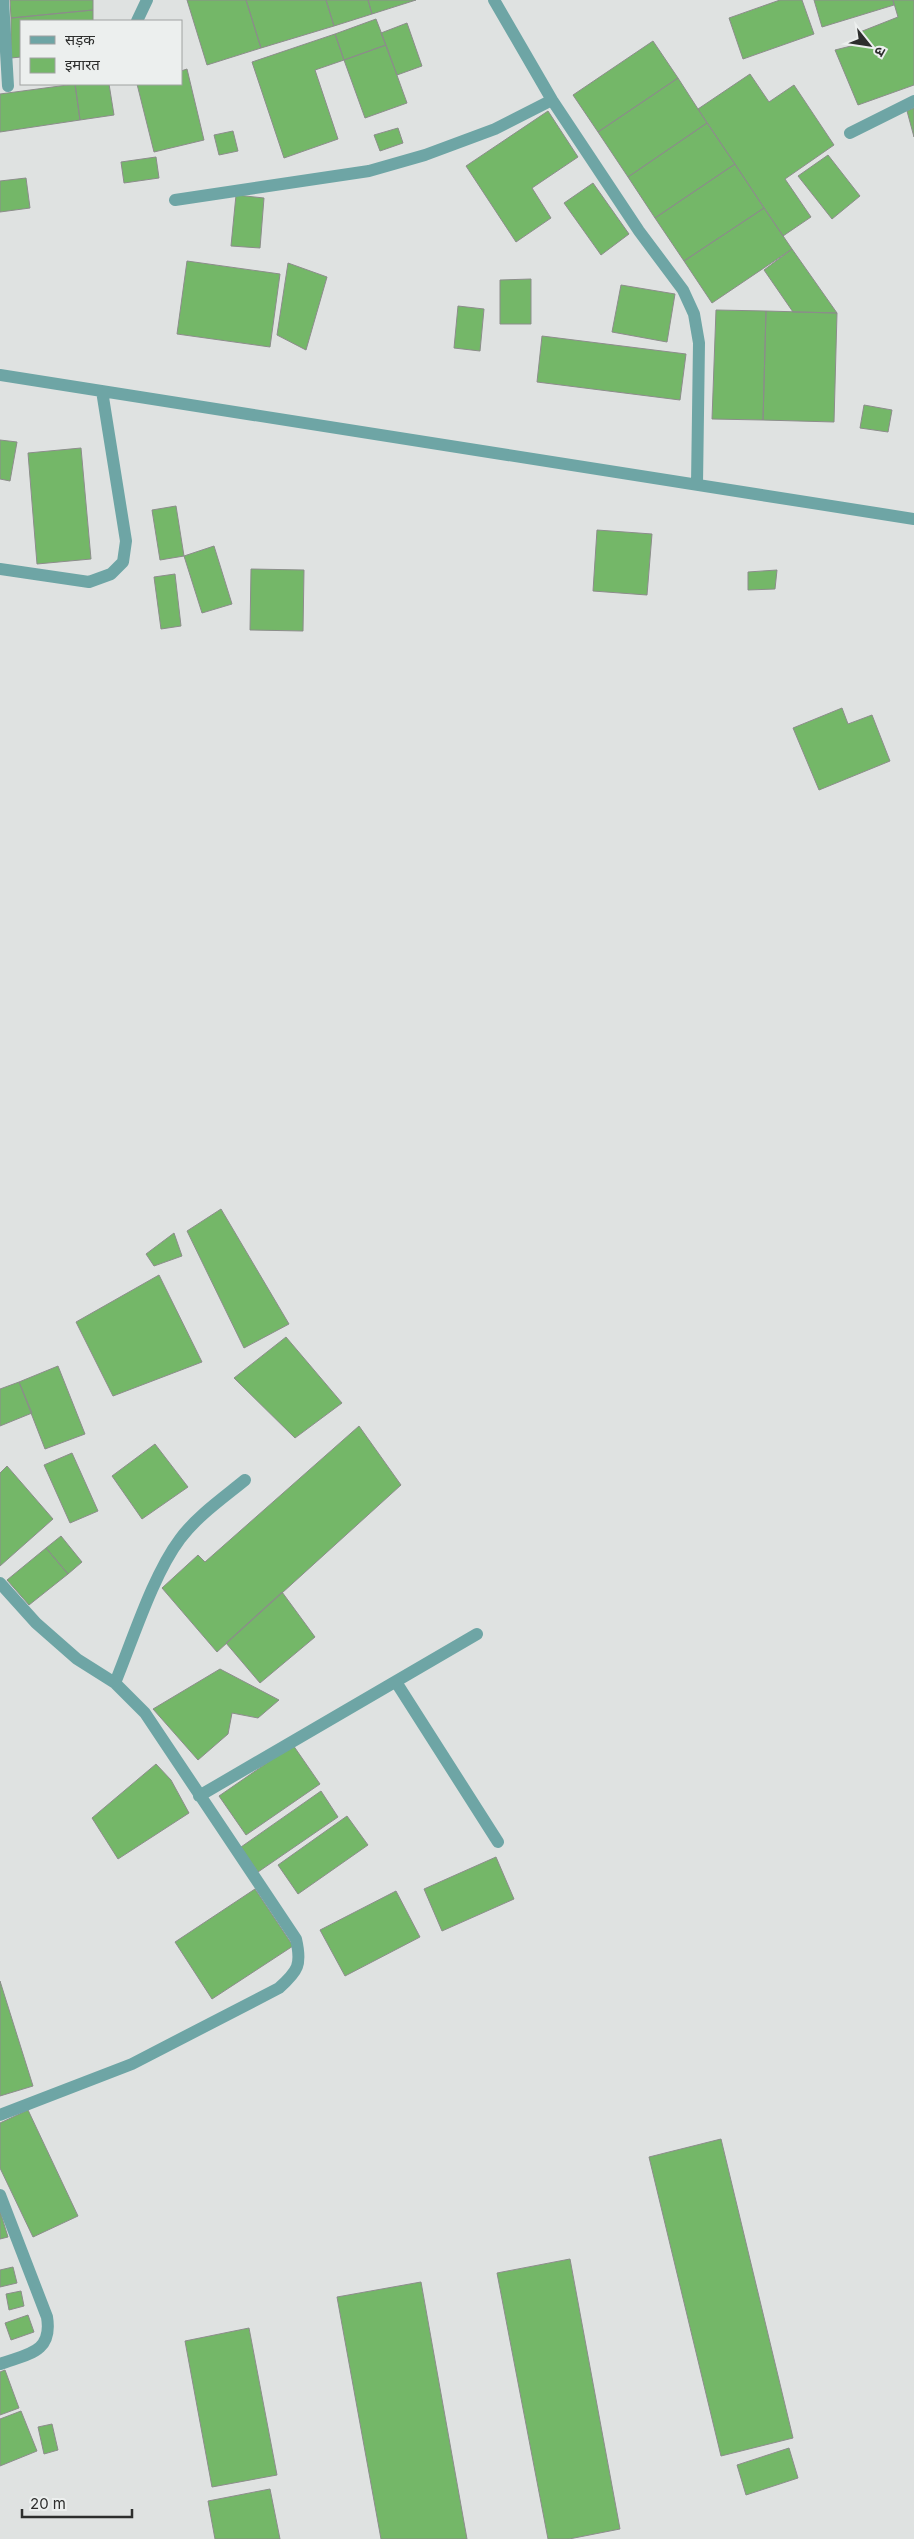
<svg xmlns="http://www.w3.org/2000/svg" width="914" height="2539" font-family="Inter,'Noto Sans Devanagari',sans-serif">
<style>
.building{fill:#74b768;stroke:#8c8d8b}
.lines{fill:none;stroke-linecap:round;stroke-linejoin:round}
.minor{stroke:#6ea5a5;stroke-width:12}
</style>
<rect width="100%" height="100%" fill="#dfe2e1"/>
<path class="building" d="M10,0H93V10L11,18Z
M187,0H246L261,48L207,65Z
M246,0H326L334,26L261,48Z
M326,0H368L372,14L334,26Z
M368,0H416L372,14Z
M780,0H802L814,34L743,59L729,18Z
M814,0H893L894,5L822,27Z
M893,0H914V85L858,105L835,50L867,42L860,32L898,17Z
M93,10V21H21V57L11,58V18Z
M376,19L386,45L344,60L335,34Z
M407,23L422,66L397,75L381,33Z
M335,34L344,60L315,70L338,139L284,158L252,62Z
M653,41L678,78L598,132L573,95Z
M386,45L407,103L365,118L344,60Z
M187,69L204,140L154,152L137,84H181V71Z
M750,74L769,102L794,85L834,145L785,179L811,217L783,236L698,109Z
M678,78L707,123L628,177L598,132Z
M75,84L80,120L0,132V94Z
M75,84H109L114,115L80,120Z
M914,108V137L907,111Z
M548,111L578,157L532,188L551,218L516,242L466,166Z
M707,123L735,164L655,218L628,177Z
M398,128L403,143L380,151L374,135Z
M233,131L238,151L219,155L214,135Z
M828,155L860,196L832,219L798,176Z
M156,157L159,178L124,183L121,162Z
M735,164L764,208L684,261L655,218Z
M26,178L30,208L0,212V181Z
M593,183L629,234L601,255L564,203Z
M236,195L264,198L260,248L231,246Z
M764,208L792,249L712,303L684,261Z
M792,249L837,313L793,312L764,270Z
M187,261L280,274L270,347L177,334Z
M288,263L327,277L306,350L277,335Z
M531,279V324H500V280Z
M621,285L675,294L667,342L612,332Z
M458,306L484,309L480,351L454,348Z
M716,310L766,311L763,420L712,419Z
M766,311L837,313L834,422L763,420Z
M542,336L686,354L680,400L537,382Z
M864,405L892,410L888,432L860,428Z
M0,440L17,442L10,481L0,479Z
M81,448L91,559L37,564L28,453Z
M176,506L184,556L160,560L152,510Z
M597,530L652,534L647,595L593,591Z
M214,546L232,604L202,613L184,556Z
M251,569L304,570L303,631L250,630Z
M777,570L775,589L748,590V572Z
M175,574L181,626L161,629L154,577Z
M842,708L848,724L872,715L890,761L819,790L793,728Z
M221,1209L289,1324L244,1348L187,1231Z
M174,1233L182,1256L154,1266L146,1254Z
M159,1275L202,1362L113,1396L76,1322Z
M286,1337L342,1403L295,1438L234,1378Z
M58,1366L85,1434L45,1449L19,1382Z
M19,1382L32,1413L0,1426V1389Z
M359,1426L401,1485L217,1652L162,1588L198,1555L205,1562Z
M155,1444L188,1487L142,1519L112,1476Z
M72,1453L98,1511L70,1523L44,1465Z
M7,1466L53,1519L0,1566V1473Z
M61,1536L82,1562L68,1574L46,1548Z
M46,1548L68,1574L29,1605L7,1580Z
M282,1592L315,1637L260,1683L226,1643Z
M220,1669L279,1700L258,1718L232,1713L228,1734L198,1760L153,1709Z
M293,1745L320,1784L246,1835L219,1796Z
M156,1764L171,1780L189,1813L118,1859L92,1818Z
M321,1791L338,1817L258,1872L241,1847Z
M347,1816L368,1845L298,1894L278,1865Z
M496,1857L514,1899L442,1931L424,1889Z
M255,1889L293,1946L212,1999L175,1942Z
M396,1891L420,1937L345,1976L320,1930Z
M0,1981L33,2086L0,2096Z
M28,2110L78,2216L33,2237L0,2168V2123Z
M721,2139L793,2438L721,2456L649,2157Z
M0,2211L8,2237L0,2239Z
M570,2259L620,2529L569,2539H548L497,2273Z
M13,2267L17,2283L0,2287V2270Z
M421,2282L467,2539H381L337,2297Z
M21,2291L24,2306L9,2310L6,2294Z
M28,2315L34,2332L11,2340L5,2323Z
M249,2328L277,2475L212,2487L185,2341Z
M5,2370L19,2408L0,2415V2372Z
M21,2411L37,2451L0,2466V2419Z
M52,2424L58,2450L44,2454L38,2427Z
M789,2448L798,2478L746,2495L737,2465Z
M270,2489L280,2539H215L208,2501Z"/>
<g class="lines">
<path class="minor" d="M3,0L8,86
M494,0L552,100L639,231L683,290L694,314L699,343L697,484
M137,21L147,0
M850,133L914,101
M175,200L369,171L425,155L495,129L552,100
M0,375L914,519
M0,569L89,582L111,574L123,562L126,541L102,391
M0,1583L36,1623L77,1659L115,1683L145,1713L296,1939C302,1965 298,1971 279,1988L132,2064L0,2115
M396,1682L498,1842
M115,1683C133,1639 153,1575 180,1539C197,1516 223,1498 245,1480
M199,1796L477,1634
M0,2195L47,2317C53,2353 27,2354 0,2364"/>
</g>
<rect x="20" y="20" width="162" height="65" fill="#ecefee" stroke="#a0a2a1"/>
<rect x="30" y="36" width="25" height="8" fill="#6ea5a5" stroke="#a0a2a1"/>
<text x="65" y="45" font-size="15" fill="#2d2e2d">सड़क</text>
<rect x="30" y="58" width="25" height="15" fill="#74b768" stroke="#a0a2a1"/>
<text x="65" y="70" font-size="15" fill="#2d2e2d">इमारत</text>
<g transform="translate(869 45) rotate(120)" stroke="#ecefee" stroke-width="4" paint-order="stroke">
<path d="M0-4L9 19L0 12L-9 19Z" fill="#2d2e2d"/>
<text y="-8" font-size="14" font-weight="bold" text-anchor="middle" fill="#2d2e2d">उ</text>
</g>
<path d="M22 2509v8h110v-8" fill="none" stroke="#2d2e2d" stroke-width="2.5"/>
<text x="30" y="2509" font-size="15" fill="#2d2e2d" stroke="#ecefee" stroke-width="4" paint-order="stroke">20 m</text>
</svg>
